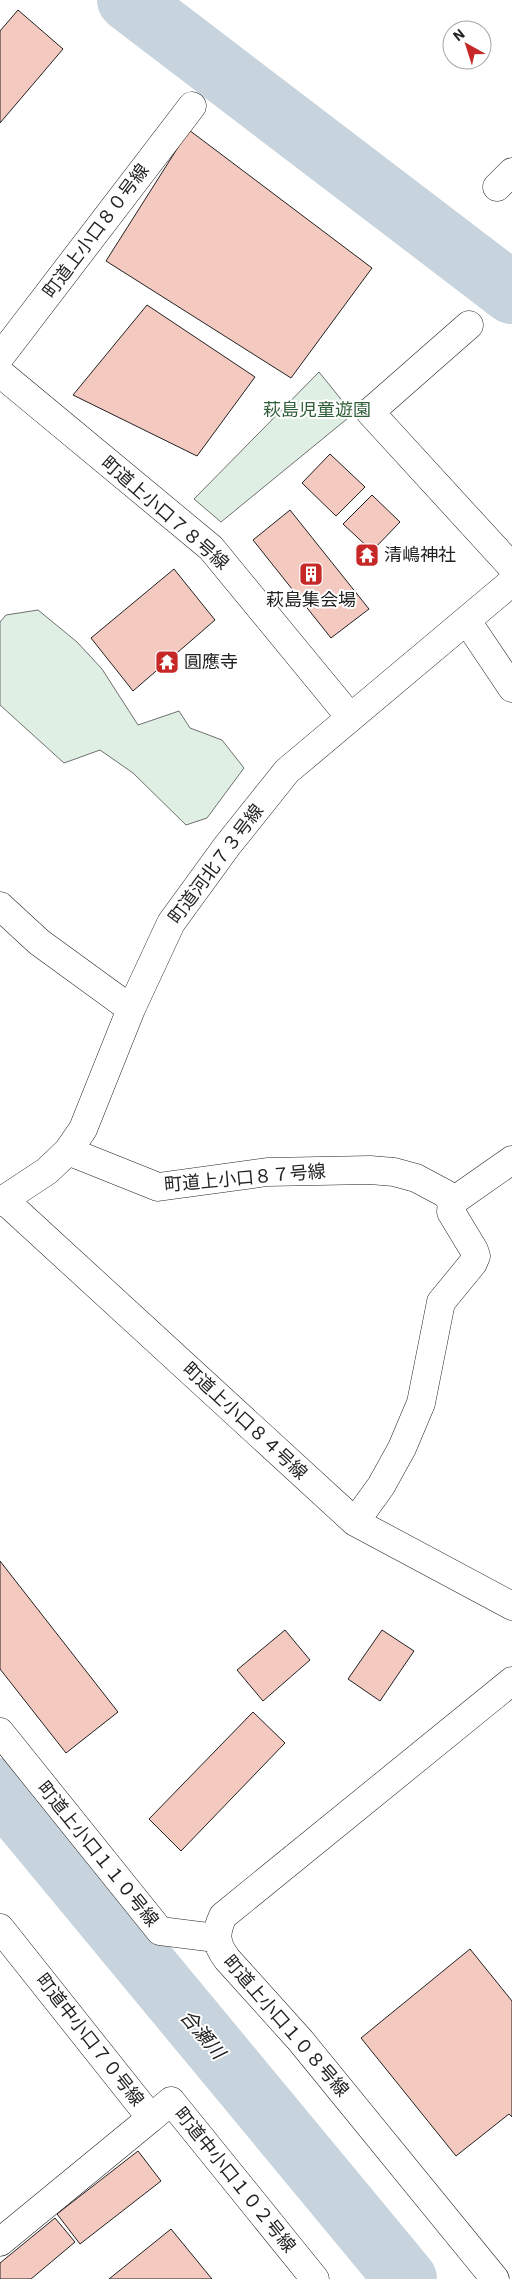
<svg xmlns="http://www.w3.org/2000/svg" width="512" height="2279" font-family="'IBM Plex Sans','Noto Sans JP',sans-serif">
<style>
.green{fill:#e0efe3;stroke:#6f6f6f}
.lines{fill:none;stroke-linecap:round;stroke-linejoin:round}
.river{stroke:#c7d3dd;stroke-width:62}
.building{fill:#f3c9c0;stroke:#222}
.minor-casing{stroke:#222;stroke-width:29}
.minor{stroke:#fff;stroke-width:28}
.labels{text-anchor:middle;stroke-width:4;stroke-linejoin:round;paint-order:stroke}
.street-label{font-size:18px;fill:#222;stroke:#fff}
.park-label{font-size:18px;fill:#2f5e38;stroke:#fff}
.poi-label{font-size:18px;fill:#222;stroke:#fff;text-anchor:start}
.water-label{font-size:19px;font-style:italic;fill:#222;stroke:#fff}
</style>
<rect width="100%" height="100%" fill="#fff"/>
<path class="green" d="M319,372L353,414L221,522L194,499Z
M38,610L77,642L102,669L138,725L179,711L190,728L222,740L244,768L207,818L186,825L133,773L100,750L64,763L0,705V622L6,615Z"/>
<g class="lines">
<path class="river" d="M128,0L512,293
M0,1789L406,2279"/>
</g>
<path class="building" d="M18,10L63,49L0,123V31Z
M189,130L372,268L291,378L106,261Z
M147,305L255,377L197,456L73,395Z
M330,454L365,487L336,516L302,483Z
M372,495L400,522L372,551L343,524Z
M290,510L369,609L331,638L253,540Z
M174,569L215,620L133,691L91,638Z
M0,1561L118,1712L66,1753L0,1669Z
M285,1630L310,1660L263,1701L237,1670Z
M382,1630L414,1651L380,1701L348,1679Z
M253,1712L285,1743L181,1851L149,1819Z
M470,1949L512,2001V2117L509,2114L456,2156L361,2038Z
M138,2151L161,2181L80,2244L57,2214Z
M55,2218L75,2242L31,2279H0V2263Z
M171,2229L212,2279H109Z"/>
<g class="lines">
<g class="minor-casing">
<path id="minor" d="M497,187L512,172
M469,325L370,412L512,567
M0,357L192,106
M0,373L211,548L350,717
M467,621L512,688
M0,906L39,942L131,1009
M68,1151L158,1187L267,1172L370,1170L394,1172L416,1178L446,1194L452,1202L451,1212L474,1250L476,1256L473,1263L441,1302L421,1403L402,1448L381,1486L355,1522
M3,1199L355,1522L512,1606
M0,1202L47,1171L68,1151L83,1129L131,1009L171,923L227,846L287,771L512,582
M452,1202L512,1160
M0,1732L160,1931L216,1938
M0,1928L151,2118L0,2242
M151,2118L171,2101L315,2279
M495,2279L300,2040L227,1959C215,1943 215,1933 223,1916L512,1681"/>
</g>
<use href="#minor" class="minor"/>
</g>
<defs>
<g id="temple-square" transform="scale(1.25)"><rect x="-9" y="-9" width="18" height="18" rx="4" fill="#c62828" stroke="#fff"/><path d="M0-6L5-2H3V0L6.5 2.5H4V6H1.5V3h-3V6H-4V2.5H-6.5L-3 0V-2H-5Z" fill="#fff"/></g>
<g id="building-square" transform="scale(1.25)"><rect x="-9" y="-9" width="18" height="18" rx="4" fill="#c62828" stroke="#fff"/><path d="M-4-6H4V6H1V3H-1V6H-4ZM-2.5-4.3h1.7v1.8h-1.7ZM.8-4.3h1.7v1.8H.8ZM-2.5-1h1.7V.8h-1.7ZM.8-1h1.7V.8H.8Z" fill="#fff"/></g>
</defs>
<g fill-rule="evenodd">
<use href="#temple-square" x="367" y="555"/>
<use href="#building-square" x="311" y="574"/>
<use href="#temple-square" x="167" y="662"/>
</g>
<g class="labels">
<g class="street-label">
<text transform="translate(96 231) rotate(-53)" y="6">町道上小口８０号線</text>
<text transform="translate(165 513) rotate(41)" y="6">町道上小口７８号線</text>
<text transform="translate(216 864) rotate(-53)" y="6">町道河北７３号線</text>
<text transform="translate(245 1178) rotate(-5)" y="6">町道上小口８７号線</text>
<text transform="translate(245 1421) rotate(43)" y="6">町道上小口８４号線</text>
<text transform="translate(98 1854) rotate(51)" y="6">町道上小口１１０号線</text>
<text transform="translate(286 2026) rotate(49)" y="6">町道上小口１０８号線</text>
<text transform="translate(90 2040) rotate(52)" y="6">町道中小口７０号線</text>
<text transform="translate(235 2180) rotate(51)" y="6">町道中小口１０２号線</text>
</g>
<g class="park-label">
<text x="317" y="416">萩島児童遊園</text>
</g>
<g class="poi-label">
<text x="384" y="561">清嶋神社</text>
<text x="311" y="606" text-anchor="middle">萩島集会場</text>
<text x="184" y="668">圓應寺</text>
</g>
<g class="water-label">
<text transform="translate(203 2034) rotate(50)" y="7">合瀬川</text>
</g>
</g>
<g transform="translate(467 45) rotate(321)"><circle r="24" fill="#ffffff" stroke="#a7a7a7"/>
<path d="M0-4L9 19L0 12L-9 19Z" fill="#c62828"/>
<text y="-8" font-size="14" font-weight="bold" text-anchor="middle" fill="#222222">N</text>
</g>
</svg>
